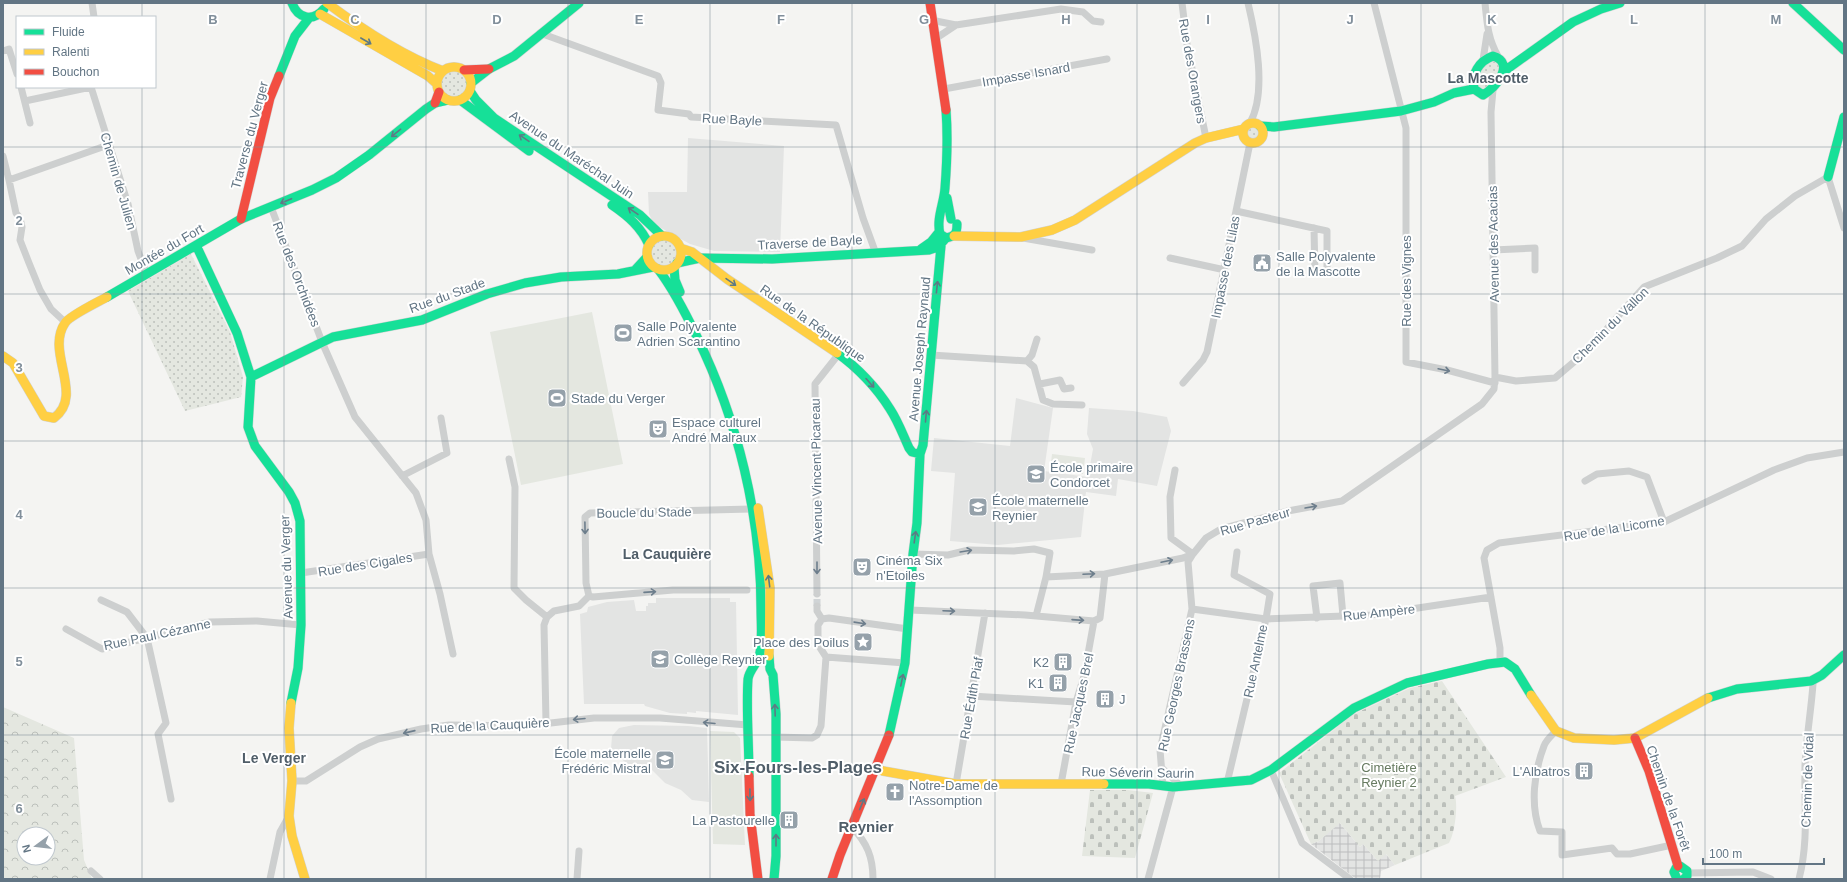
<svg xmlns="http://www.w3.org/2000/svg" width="1847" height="882" font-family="Helvetica,sans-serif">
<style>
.built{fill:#e3e4e3}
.industrial{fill:url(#industrial-grid)}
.grass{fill:url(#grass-dots)}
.forest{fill:url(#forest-crowns);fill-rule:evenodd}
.cemetery{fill:url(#cemetery-stones)}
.green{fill:#e4e7e0}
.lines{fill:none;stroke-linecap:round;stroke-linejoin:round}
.street-tunnel{stroke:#d0d4d6;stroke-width:7;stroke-dasharray:7 3.5;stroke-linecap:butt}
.fast-casing{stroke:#d0d2d2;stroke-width:10}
.slow-casing{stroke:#d0d2d2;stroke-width:10}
.jam-casing{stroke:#d0d2d2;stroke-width:10}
.street{stroke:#cdcfcf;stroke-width:7}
.fast{stroke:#16e098;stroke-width:9}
.slow{stroke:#ffcf43;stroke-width:9}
.jam{stroke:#f24e42;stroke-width:9}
.oneway{stroke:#5e7a85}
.oneway2{stroke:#6d7e8c}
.grid{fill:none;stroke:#818f9b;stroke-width:1;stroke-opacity:0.55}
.labels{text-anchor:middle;stroke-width:4;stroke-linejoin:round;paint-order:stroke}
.street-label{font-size:13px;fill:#627584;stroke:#fff}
.poi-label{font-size:13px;fill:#627584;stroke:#fff;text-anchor:start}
.park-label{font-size:13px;fill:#677b61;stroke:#fff}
.neighbourhood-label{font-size:14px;font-weight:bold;fill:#505e69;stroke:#fff}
.quarter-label{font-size:15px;font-weight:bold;fill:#505e69;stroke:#fff}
.district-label{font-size:17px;font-weight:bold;fill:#505e69;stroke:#fff}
.grid-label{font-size:13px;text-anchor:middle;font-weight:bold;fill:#818f9b;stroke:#fff;stroke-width:4;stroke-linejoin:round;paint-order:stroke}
</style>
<defs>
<pattern id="industrial-grid" width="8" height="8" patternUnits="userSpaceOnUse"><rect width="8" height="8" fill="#e3e4e3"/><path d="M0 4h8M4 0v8" fill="none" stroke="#bbbdbe"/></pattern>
<pattern id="grass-dots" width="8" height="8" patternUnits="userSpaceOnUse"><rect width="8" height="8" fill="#e4e7e0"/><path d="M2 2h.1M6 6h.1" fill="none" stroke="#bcc0bb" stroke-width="1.8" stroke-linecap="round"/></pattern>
<pattern id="forest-crowns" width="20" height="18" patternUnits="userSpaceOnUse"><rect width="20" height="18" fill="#e4e7e0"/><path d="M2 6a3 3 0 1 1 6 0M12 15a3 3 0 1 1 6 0" fill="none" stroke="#bcc0bb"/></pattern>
<pattern id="cemetery-stones" width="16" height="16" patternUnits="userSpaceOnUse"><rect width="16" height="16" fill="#e4e7e0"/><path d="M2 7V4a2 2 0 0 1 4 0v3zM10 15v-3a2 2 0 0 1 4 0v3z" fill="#bcc0bb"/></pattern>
</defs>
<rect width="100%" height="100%" fill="#f4f4f2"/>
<path class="built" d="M688,138L784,146L780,252L714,251L690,244L654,224L649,214L648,192H687Z
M1016,398L1053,408L1044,471L1088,477L1087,482L1093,449L1087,434L1089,408L1133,411L1167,417L1171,431L1157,486L1118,479L1116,496L1086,492L1081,537L998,545L950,541L955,473L931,471L934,438L1010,446Z
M656,598H730V602H736L738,715L696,711V713L687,712V714L670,713L645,706L644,704H584L580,614L587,612L588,607L607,602L634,600L636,611H646V606H648V603H656Z
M634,725L688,726L707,728L709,802L692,800L681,790L665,783L649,767L628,764L616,755L611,749L612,736L619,728Z"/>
<path class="industrial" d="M1339,822L1360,847L1363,844L1377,860L1385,853L1395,865L1381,871L1380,879H1356L1311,844L1319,841Z"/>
<path class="grass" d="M1483,60H1503L1493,90L1474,89Z
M438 84a16 16 0 1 1 32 0a16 16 0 1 1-32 0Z
M1243 133a10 10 0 1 1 20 0a10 10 0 1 1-20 0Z
M647 253a17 17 0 1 1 34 0a17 17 0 1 1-34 0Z
M191,254L230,332L243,377L241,397L185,411L128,291Z"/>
<path class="forest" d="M3,707L74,738L84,860L92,879H3ZM24,834H48V858H24Z"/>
<path class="cemetery" d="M1442,681L1506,777L1455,796C1458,806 1455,833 1449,843L1395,865L1386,854L1378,861L1363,844L1360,847L1340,823L1319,841L1311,844L1279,773L1354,714L1410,688Z
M1090,790H1128L1153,793L1135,858L1082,856Z"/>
<path class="green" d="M592,312L623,464L521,485L490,332Z
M1052,454L1085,458L1083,474L1050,471Z
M710,731L734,732L740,738L745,845L713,844Z"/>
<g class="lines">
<path class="street-tunnel" d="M817,606V594"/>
<g class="fast-casing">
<path id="fast" d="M292,3C298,19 313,22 324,9
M1793,3L1844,50
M1493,56C1516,63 1496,88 1483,95L1474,89C1471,74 1479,61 1493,56Z
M1503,72L1573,22L1601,9L1620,3
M279,76L295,36L309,18
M471,83L489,69L514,56L579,3
M470,91L476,100L494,118L640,215L662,236
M460,100L529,151
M946,110C948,136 947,162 945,188C944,203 936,219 940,234L946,238C955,236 957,234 957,224
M1260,126L1274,127L1401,111L1434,102L1454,93L1474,89
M1828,177L1844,117
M947,198L951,219
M612,205C628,216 641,227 649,245
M196,245L237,333L251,377L248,427L255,446L289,492L295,503L300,521L301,625L298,668L291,703
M921,249L931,242L939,232
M677,263L700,258L772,259L929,250L938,247L946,238
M674,267L675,280L680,292
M636,269L647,257
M658,269C674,290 686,314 697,337C738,421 761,516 761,609C761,624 763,643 759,657C756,665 749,671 748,679C746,709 749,744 749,776
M107,297L241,219L312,190L336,178L369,155L426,109L435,103L448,100
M837,353C857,367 877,388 890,409C898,421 903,435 909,448L912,452L920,454
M251,377L333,337L422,320L487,294L525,283L561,277L618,274L653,267
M769,656L770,669L773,675L776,714V856L774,879
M1708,698L1737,689L1811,681L1822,675L1844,655
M889,735L905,663L913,554L917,523L920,454L923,445L941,246
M1104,784H1149L1173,787L1251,780L1271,770L1354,708L1407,683L1488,664L1505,662L1515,669L1531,695
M1677,879L1674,872L1676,868L1680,866L1687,871V876L1684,879"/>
</g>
<g class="slow-casing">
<path id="slow" d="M327,3C363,30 401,55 443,71
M320,14L428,76L437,84
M437 84a17 17 0 1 1 34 0a17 17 0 1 1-34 0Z
M1243 133a10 10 0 1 1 20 0a10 10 0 1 1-20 0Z
M954,236L1021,237L1052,230L1075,220L1195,143L1206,138L1244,129
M647 253a17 17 0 1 1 34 0a17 17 0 1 1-34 0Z
M680,248L692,252L727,279L837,353
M3,356L13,363L44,416L54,418C85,395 45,352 65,323C69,316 98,302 107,297
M758,508L770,588L769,656
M1531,695L1556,731L1574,738L1614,740L1635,738L1708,698
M291,703L289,728L292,781L289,816L292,836L305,879
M876,768L883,771L956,784H1104"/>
</g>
<g class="jam-casing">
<path id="jam" d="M930,3L946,110
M464,70L489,69
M435,103L439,92
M241,219L270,98L279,76
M1635,738L1649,771L1678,866
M749,776L750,814L758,879
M832,879L840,855L889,735"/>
</g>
<path class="street" d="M92,3L94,17
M1182,3L1187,44L1206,138
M1248,3C1256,37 1267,92 1250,123
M1374,3L1406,128V362L1447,370L1495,383
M1485,3C1487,23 1488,39 1498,56
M931,20L956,25L1061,9L1083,12L1093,21L1101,22
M540,33L658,76L661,83L658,110L689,114L691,117L836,125L863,218L875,251
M935,39L956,25
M3,51L9,49L17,74
M1483,60L1487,34
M21,87L30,123
M91,87L128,204L138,251L147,275
M944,89L1107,59
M25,101L91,87
M3,156L9,180L108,145
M9,180L16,213L20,218L22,227L20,240L29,263L40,290L51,309L65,322
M271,207L322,342L355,417L416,493L426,520L429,554L440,594L453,654
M1236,211L1327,231V273L1315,274L1314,228
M1023,238L1092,250
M1493,250L1535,248V270
M1170,258L1225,270
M931,355L1027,361L1034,367L1043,400L1053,404L1082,405
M1027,361L1032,355L1037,339
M1495,377L1516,381L1555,378L1588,350L1644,287L1717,258L1742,246L1766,219L1795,196L1828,177L1844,228
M1183,383L1203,360L1207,352L1250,143
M1040,384L1060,380L1064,389L1071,388
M509,459L515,487L514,588L526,600L547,617L544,625L546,722
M1175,470L1170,497L1171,538L1193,554L1188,562L1192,609L1266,619L1227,783
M402,476L447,453L441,418
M1585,481L1597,474L1629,471L1647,477L1664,522
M1237,552L1234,575L1270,594L1266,619L1371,615L1491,597
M913,554L948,555L969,550L1014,551L1034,549L1050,553L1046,577L1036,616
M301,573L429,554
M1046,577L1105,574
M747,590H673L593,597L589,596L586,583L585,517L590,513L751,509
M817,594L815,384L838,355
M101,600L127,612L147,638L166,723L158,734L171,799
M910,610L1025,615L1094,621L1100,618L1105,574L1183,558L1193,554L1206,538L1221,529L1288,511L1342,501L1482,404L1494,389L1495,377L1491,112L1493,90
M547,617L554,611L579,606L589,596
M1317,618L1313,586L1340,583L1343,616
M822,619L829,618L908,629
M66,629L102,649L210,622L257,621L301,625
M826,657L905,663
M1500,662V648L1484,558L1487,550L1499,543L1664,522L1774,470L1807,458L1844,452
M971,696L1076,702
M1556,731C1552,735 1546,740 1544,746C1534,772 1530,805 1540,831L1562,832V855L1612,848L1617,854H1630L1672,845
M775,737L812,738L817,735L821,726L826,657L819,646L818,639V625L822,619L817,611V606
M1163,769L1182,787
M1271,770L1302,843L1350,879
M292,781H306L360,747L378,739L421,729L449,725L525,726L594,718H660L748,725
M956,784L985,613
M1061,784L1076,702L1084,676L1094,621
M1163,786L1160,750L1192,609
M852,827C867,843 873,857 873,879
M91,871L100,879
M1688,873L1753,872L1771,879
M270,879L280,832L289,816
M577,879L579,851
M1148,879L1173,787
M1799,879C1809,840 1804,805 1805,766C1806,739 1811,712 1813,684L1811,681"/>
<use href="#fast" class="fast"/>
<use href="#slow" class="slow"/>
<use href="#jam" class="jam"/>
</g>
<defs><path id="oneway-shaft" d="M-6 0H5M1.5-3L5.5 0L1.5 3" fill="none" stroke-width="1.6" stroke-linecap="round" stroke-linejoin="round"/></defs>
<g class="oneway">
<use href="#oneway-shaft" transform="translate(366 41) rotate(30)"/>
<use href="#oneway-shaft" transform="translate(396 133) rotate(141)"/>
<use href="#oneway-shaft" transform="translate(524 138) rotate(-146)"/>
<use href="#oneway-shaft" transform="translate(286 201) rotate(157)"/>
<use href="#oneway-shaft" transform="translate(633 211) rotate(-146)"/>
<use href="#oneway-shaft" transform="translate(731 282) rotate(35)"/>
<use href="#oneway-shaft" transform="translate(937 287) rotate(-84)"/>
<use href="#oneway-shaft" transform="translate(870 383) rotate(48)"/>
<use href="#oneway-shaft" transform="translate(926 416) rotate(-85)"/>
<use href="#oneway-shaft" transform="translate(915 537) rotate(-82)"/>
<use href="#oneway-shaft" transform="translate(769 581) rotate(-97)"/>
<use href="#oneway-shaft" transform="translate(902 680) rotate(-78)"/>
<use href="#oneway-shaft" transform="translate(775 710) rotate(-92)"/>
<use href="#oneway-shaft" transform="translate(750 795) rotate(89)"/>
<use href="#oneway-shaft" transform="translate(862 804) rotate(-67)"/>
<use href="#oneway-shaft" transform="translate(776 840) rotate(-90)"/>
</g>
<g class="oneway2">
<use href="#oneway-shaft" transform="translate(1444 370) rotate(12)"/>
<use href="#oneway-shaft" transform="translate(1311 507) rotate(-10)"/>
<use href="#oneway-shaft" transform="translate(585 528) rotate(89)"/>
<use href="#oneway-shaft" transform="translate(966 551) rotate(-9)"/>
<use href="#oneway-shaft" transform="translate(1167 561) rotate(-12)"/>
<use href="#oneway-shaft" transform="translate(817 568) rotate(90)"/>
<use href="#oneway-shaft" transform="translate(1089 574) rotate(-3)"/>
<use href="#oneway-shaft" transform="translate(650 592) rotate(-4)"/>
<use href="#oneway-shaft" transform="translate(949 611) rotate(2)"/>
<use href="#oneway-shaft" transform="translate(1078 620) rotate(4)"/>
<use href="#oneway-shaft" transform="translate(860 623) rotate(8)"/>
<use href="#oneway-shaft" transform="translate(579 719) rotate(175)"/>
<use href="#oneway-shaft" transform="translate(709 723) rotate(-175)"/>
<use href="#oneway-shaft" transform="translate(409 732) rotate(167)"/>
</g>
<path class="grid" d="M142,3V17M284,3V879M426,3V879M568,3V879M710,3V879M852,3V879M995,3V879M1137,3V879M1279,3V879M1421,3V879M1563,3V879M1705,3V879M142,87V879M3,147H1844M3,294H1844M3,441H1844M3,588H1844M3,735H1844"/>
<defs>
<g id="civic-square" transform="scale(1)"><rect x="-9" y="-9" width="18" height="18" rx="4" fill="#95a1aa" stroke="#fff"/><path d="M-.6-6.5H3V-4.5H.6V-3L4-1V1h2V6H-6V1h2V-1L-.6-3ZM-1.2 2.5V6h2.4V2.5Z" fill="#fff"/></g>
<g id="stadium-square" transform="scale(1)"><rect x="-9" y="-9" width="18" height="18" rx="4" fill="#95a1aa" stroke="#fff"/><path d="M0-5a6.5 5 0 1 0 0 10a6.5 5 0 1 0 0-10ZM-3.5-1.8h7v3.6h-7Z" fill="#fff"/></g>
<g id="theatre-square" transform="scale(1)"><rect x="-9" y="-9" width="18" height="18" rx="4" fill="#95a1aa" stroke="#fff"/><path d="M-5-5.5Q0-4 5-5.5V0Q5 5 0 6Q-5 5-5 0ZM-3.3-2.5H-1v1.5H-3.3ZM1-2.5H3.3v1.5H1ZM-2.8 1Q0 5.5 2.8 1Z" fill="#fff"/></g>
<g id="school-square" transform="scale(1)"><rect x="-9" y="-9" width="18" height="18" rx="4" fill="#95a1aa" stroke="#fff"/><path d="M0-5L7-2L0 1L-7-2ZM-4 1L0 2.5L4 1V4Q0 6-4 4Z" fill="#fff"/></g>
<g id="sight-square" transform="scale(1)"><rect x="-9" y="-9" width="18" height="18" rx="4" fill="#95a1aa" stroke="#fff"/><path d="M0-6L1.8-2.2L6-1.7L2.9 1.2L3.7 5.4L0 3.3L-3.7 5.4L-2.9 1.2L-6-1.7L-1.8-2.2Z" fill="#fff"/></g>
<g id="building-square" transform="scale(1)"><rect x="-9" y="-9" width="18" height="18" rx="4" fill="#95a1aa" stroke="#fff"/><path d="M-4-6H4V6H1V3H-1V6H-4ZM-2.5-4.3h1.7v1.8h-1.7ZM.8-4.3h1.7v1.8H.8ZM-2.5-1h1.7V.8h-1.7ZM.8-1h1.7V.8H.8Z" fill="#fff"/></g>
<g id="church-square" transform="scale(1)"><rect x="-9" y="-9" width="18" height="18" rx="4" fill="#95a1aa" stroke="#fff"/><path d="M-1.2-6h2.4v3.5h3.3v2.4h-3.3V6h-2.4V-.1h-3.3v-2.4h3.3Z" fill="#fff"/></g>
</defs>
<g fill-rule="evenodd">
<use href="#civic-square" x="1262" y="263"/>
<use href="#stadium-square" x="623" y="333"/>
<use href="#stadium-square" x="557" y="398"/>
<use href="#theatre-square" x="658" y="429"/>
<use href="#school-square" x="1036" y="474"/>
<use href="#school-square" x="978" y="507"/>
<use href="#theatre-square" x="862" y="567"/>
<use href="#sight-square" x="863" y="642"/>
<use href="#school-square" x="660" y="659"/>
<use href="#building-square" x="1063" y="662"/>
<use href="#building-square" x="1058" y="683"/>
<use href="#building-square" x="1105" y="699"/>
<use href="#school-square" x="665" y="760"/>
<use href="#building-square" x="1584" y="771"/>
<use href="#church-square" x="895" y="792"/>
<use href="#building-square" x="789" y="820"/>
</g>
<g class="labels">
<g class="street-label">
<text transform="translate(1193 71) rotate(80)" y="5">Rue des Orangers</text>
<text transform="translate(1026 74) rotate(-10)" y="5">Impasse Isnard</text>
<text transform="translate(732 119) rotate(3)" y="5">Rue Bayle</text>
<text transform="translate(249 135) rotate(-75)" y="5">Traverse du Verger</text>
<text transform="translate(572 154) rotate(34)" y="5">Avenue du Maréchal Juin</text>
<text transform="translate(119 181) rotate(74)" y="5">Chemin de Julien</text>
<text transform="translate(810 242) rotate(-3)" y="5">Traverse de Bayle</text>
<text transform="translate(1493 244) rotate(-91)" y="5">Avenue des Acacias</text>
<text transform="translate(164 249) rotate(-30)" y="5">Montée du Fort</text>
<text transform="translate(1225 267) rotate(-79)" y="5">Impasse des Lilas</text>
<text transform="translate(297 274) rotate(69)" y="5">Rue des Orchidées</text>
<text transform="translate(1406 281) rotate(-90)" y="5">Rue des Vignes</text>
<text transform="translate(447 295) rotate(-20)" y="5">Rue du Stade</text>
<text transform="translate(813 323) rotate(35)" y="5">Rue de la République</text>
<text transform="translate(1610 325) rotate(-45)" y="5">Chemin du Vallon</text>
<text transform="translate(919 349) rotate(-85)" y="5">Avenue Joseph Raynaud</text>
<text transform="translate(816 471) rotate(-91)" y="5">Avenue Vincent Picareau</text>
<text transform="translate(644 512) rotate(-1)" y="5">Boucle du Stade</text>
<text transform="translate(1255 521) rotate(-16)" y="5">Rue Pasteur</text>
<text transform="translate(1614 528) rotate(-9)" y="5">Rue de la Licorne</text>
<text transform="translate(365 564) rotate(-9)" y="5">Rue des Cigales</text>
<text transform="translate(286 567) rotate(-92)" y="5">Avenue du Verger</text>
<text transform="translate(1379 612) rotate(-6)" y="5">Rue Ampère</text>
<text transform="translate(157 634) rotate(-12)" y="5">Rue Paul Cézanne</text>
<text transform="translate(1255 661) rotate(-78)" y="5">Rue Antelme</text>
<text transform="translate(1176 685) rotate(-78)" y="5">Rue Georges Brassens</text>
<text transform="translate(971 698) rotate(-80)" y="5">Rue Édith Piaf</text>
<text transform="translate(1078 703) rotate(-78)" y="5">Rue Jacques Brel</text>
<text transform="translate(490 725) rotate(-3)" y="5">Rue de la Cauquière</text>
<text transform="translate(1138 772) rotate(1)" y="5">Rue Séverin Saurin</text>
<text transform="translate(1807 780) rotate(-88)" y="5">Chemin de Vidal</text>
<text transform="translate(1669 798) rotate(71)" y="5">Chemin de la Forêt</text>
</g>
<g class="poi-label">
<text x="1276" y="261">Salle Polyvalente<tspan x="1276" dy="15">de la Mascotte</tspan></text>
<text x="637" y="331">Salle Polyvalente<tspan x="637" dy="15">Adrien Scarantino</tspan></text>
<text x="571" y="403">Stade du Verger</text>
<text x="672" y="427">Espace culturel<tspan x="672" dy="15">André Malraux</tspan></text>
<text x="1050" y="472">École primaire<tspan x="1050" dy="15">Condorcet</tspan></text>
<text x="992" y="505">École maternelle<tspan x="992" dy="15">Reynier</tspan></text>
<text x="876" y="565">Cinéma Six<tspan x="876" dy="15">n'Etoiles</tspan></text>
<text x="849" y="647" text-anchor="end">Place des Poilus</text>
<text x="674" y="664">Collège Reynier</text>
<text x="1049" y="667" text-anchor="end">K2</text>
<text x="1044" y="688" text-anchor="end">K1</text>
<text x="1119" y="704">J</text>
<text x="651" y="758" text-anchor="end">École maternelle<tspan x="651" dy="15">Frédéric Mistral</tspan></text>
<text x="1570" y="776" text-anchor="end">L'Albatros</text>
<text x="909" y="790">Notre-Dame de<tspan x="909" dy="15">l'Assomption</tspan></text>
<text x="775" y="825" text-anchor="end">La Pastourelle</text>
</g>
<g class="park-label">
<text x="1389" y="772">Cimetière<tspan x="1389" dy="15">Reynier 2</tspan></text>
</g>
<g class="neighbourhood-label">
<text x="1488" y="83">La Mascotte</text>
<text x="667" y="559">La Cauquière</text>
<text x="274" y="763">Le Verger</text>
</g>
<g class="quarter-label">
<text x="866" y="832">Reynier</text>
</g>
<g class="district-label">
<text x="798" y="773">Six-Fours-les-Plages</text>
</g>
</g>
<g class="grid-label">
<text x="213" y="24">B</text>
<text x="355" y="24">C</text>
<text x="497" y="24">D</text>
<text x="639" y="24">E</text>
<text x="781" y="24">F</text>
<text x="924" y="24">G</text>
<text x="1066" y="24">H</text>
<text x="1208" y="24">I</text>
<text x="1350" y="24">J</text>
<text x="1492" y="24">K</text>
<text x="1634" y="24">L</text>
<text x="1776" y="24">M</text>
<text x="19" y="225">2</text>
<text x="19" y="372">3</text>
<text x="19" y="519">4</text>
<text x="19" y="666">5</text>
<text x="19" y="813">6</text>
</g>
<rect width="1847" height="882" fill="none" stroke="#627584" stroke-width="8"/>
<rect x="16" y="16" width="140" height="72" fill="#ffffff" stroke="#c0c8ce"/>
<rect x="24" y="29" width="20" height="6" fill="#16e098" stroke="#c0c8ce"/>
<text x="52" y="36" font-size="12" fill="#627584">Fluide</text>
<rect x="24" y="49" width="20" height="6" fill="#ffcf43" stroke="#c0c8ce"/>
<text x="52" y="56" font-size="12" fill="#627584">Ralenti</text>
<rect x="24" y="69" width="20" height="6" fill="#f24e42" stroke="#c0c8ce"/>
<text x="52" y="76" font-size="12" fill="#627584">Bouchon</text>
<g transform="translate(36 846) rotate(255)"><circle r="19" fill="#ffffff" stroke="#c0c8ce"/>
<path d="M0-3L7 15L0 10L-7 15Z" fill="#95a1aa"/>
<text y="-6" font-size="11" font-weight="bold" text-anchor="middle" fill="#627584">N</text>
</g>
<path d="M1703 858v6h121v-6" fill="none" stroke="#627584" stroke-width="2"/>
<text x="1709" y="858" font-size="12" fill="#627584" stroke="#ffffff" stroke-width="3" paint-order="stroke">100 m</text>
</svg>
